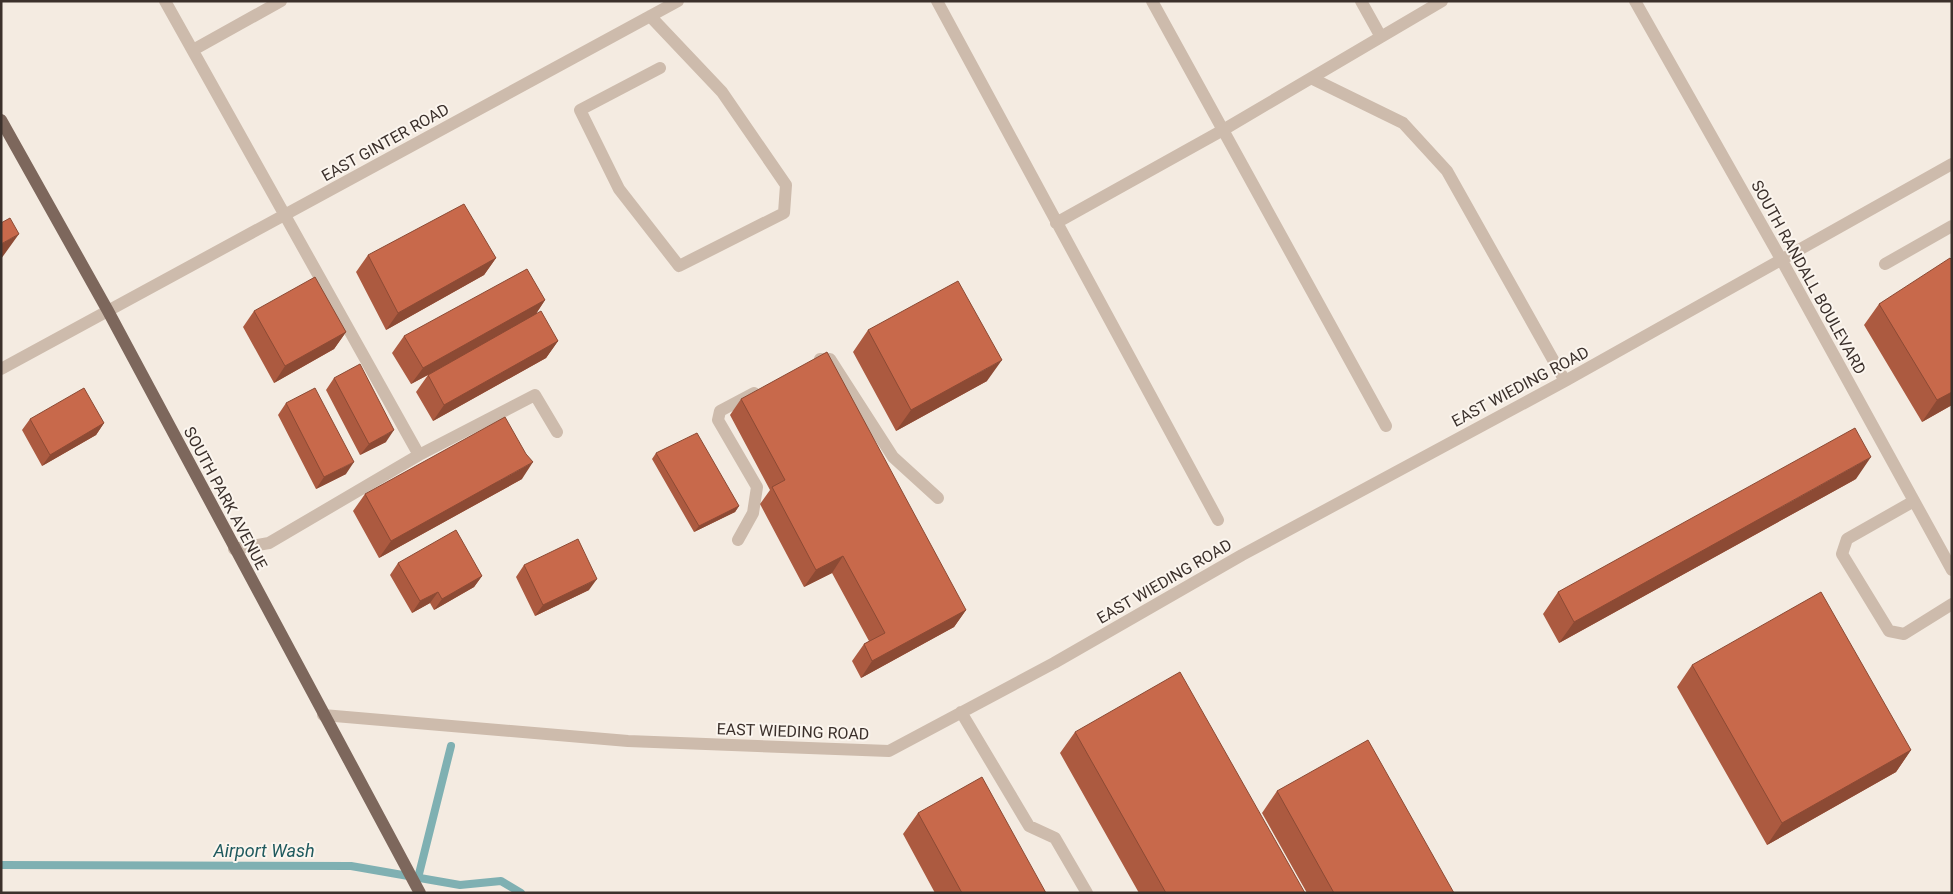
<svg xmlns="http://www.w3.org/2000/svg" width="1953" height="894" font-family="Roboto,sans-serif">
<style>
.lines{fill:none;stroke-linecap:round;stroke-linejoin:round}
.stream{stroke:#7fb0b2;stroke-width:8}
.minor{stroke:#cdbbac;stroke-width:12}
.major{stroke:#7d675c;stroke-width:12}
.wall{fill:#ac5a40}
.shaded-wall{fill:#8c4a34}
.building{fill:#c8694b;stroke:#8c4a34}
.labels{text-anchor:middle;stroke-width:4;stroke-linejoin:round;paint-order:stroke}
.street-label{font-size:16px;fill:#3b302b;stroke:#fbf5ee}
.water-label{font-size:18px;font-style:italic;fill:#1f5a5e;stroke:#fbf5ee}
</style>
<rect width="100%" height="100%" fill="#f4ebe1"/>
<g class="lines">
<path class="stream" d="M1,865L351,866L460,885L501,881L521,893
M418,878L451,746"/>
<path class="minor" d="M165,1L419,455L535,395L557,432
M937,1L1218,520
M1152,1L1386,426
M1361,1L1381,37
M1635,1L1781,259L1952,570
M650,16L722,92L786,185L784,213L679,266L619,189L580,110L660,68
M193,50L281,1
M1311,78L1403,123L1447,171L1565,381
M1056,223L1223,130L1442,1
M1885,264L1952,226
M820,359H830L893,457L938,498
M1,369L678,1
M1914,501L1847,539L1842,554L1889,631L1904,634L1952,604
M738,540L753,513L757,487L718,420L720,411L754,393
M234,549L269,543L419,455
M961,712L1029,826L1055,838L1087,893
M323,715L628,741L889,751L1054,663L1242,555L1565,381L1952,164"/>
<path class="major" d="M1,120L108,311L420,893"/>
</g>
<path class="wall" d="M368,255L496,258L484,275L386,330L356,272Z
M1952,260V405L1922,422L1864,325L1879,304Z
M545,300L535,315L558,341L546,358L433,421L416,392L428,375L411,384L392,353L404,336Z
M254,311L346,332L334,349L274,383L243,327Z
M868,330L987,381L896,431L853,352Z
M334,378L386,442L360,455L326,390Z
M741,399L966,610L954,627L861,678L852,661L864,644L869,641L832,573L804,587L760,504L770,490L730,415Z
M286,403L346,474L316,489L278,415Z
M30,419L104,423L96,435L42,466L22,430Z
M656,453L739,506L735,512L694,532L652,459Z
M522,479L379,558L353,511L365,494Z
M1856,479L1559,643L1543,614L1558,592Z
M398,563L482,576L474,587L434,610L430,603L412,613L390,575Z
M524,565L589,590L535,616L516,577Z
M1692,665L1911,750L1896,772L1767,845L1677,687Z
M1075,732L1305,893H1139L1060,753Z
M1277,791L1454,893H1307L1262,813Z
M918,813L1046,893H935L903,834Z"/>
<path class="shaded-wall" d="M19,234L1,259V244Z
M496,258L484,275L386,330L398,313Z
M545,300L534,317L411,384L423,368Z
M346,332L334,349L274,383L285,366Z
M558,341L546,358L433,421L444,405Z
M1002,360L987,381L896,431L911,410Z
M1952,392V405L1922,422L1937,400Z
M104,423L96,435L42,466L50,455Z
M394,430L386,442L360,455L369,444Z
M1871,457L1856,479L1559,643L1574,622Z
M354,462L346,474L316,489L324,477Z
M533,462L522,479L379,558L391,541Z
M739,506L735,512L694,532L699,526Z
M843,556L832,573L804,587L816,570Z
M482,576L474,587L434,610L442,599Z
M597,579L589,590L535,616L543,605Z
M438,592L430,603L412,613L420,601Z
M966,610L954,627L861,678L872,661Z
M1911,750L1896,772L1767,845L1782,823Z"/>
<path class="building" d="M464,204L496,258L398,313L368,255Z
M10,218L19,234L1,244V223Z
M1950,258L1952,260V392L1937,400L1879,304Z
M527,269L545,300L423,368L404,336Z
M315,277L346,332L285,366L254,311Z
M958,281L1002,360L911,410L868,330Z
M541,311L558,341L444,405L428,375Z
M827,352L966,610L872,661L864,644L885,633L843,556L816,570L772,487L785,480L741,399Z
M360,364L394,430L369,444L334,378Z
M84,388L104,423L50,455L30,419Z
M315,388L354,462L324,477L286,403Z
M505,417L526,454L533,462L391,541L365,494Z
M1855,428L1871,457L1574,622L1558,592Z
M697,433L739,506L699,526L656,453Z
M456,530L482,576L442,599L438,592L420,601L398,563Z
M578,539L597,579L543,605L524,565Z
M1821,592L1911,750L1782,823L1692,665Z
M1180,672L1305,893H1166L1075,732Z
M1368,740L1454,893H1334L1277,791Z
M982,777L1046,893H962L918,813Z"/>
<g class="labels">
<g class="street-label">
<text transform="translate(385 142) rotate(-29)" y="6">EAST GINTER ROAD</text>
<text transform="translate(1809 277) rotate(61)" y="6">SOUTH RANDALL BOULEVARD</text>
<text transform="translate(1520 386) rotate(-28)" y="6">EAST WIEDING ROAD</text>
<text transform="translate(226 498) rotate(62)" y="6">SOUTH PARK AVENUE</text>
<text transform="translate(1164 581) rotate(-30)" y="6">EAST WIEDING ROAD</text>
<text transform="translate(793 731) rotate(2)" y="6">EAST WIEDING ROAD</text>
</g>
<g class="water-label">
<text x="264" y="857">Airport Wash</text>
</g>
</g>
<rect width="1953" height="894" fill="none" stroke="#3b302b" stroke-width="5"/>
</svg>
